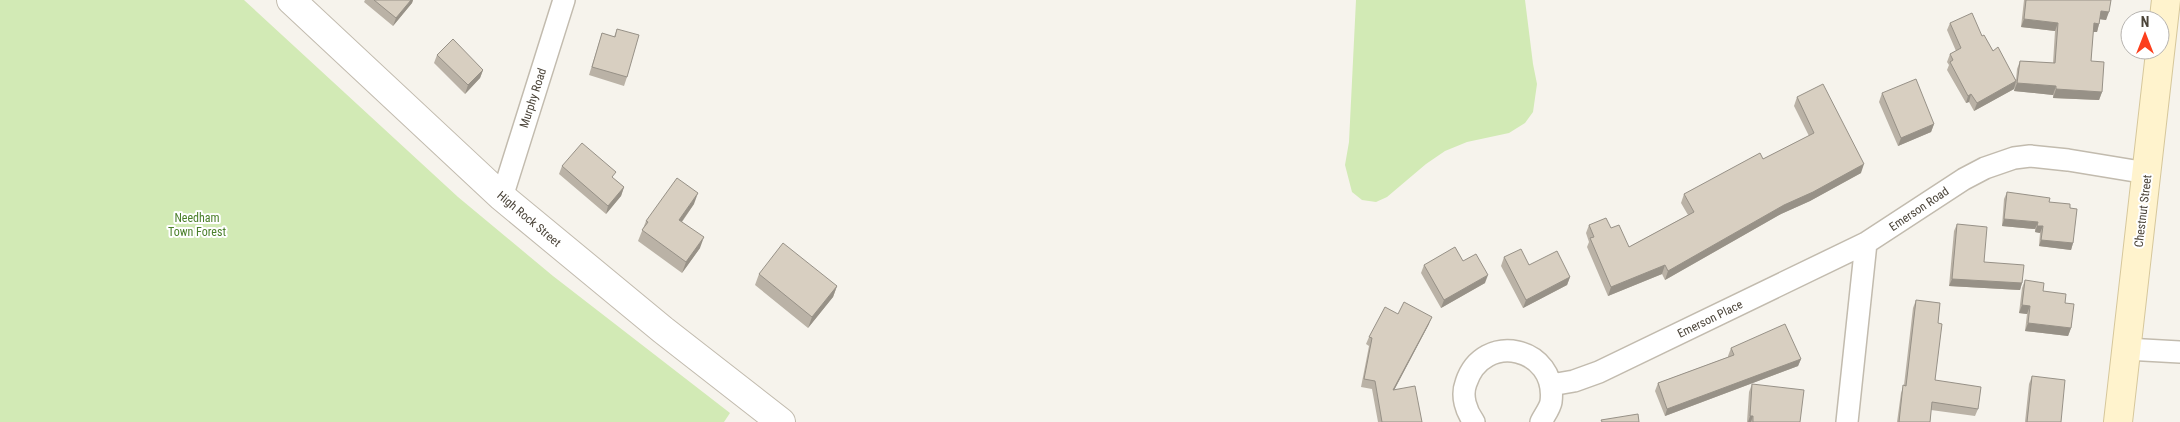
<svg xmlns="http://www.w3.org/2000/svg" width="2180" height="422" font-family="'Roboto Condensed',sans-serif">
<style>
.green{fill:#d2eab5}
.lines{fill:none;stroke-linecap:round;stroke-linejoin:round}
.minor-casing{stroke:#c2bbae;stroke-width:24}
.tertiary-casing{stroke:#c2bbae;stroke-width:30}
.secondary-casing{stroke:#d6c79b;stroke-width:30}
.minor{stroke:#fff;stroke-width:21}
.tertiary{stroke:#fff;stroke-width:28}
.secondary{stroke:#fff3cd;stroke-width:28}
.wall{fill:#bab2a6}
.shaded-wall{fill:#979187}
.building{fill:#d8cfc1;stroke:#979187}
.labels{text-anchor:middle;stroke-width:4;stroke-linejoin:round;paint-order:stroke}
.street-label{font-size:12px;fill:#4b4439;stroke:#fff}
.park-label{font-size:12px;fill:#4a7f2a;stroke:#fff}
</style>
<rect width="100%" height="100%" fill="#f6f3ec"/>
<path class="green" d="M0,0H244L458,197L553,276L730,413L724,422H0Z
M1356,0H1525L1533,64L1537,84L1533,112L1525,123L1509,133L1467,142L1445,151L1426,164L1387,197L1376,202L1362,200L1352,192L1345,165L1349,142Z"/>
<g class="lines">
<g class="minor-casing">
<path id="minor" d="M502,197L564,0
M2126,349L2180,352
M1551,385L1574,381L1599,372L1866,243
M1474,422C1466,411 1461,396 1466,383C1483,330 1558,347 1551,402C1550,408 1544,416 1541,422
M1847,422L1866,243L1964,179L1985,168L2014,158L2030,156L2068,160L2147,173"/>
</g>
<g class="tertiary-casing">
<path id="tertiary" d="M291,0L502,197L663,330L781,422"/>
</g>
<g class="secondary-casing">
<path id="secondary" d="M2118,422L2166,0"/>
</g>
<use href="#minor" class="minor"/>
<use href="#tertiary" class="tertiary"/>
<use href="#secondary" class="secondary"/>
</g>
<path class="wall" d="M365,0H413L412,3L393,26L364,2Z
M2024,0H2111L2106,20L2100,19L2099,24L2097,32H2093L2091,61L2102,92L2099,100L2053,98V95L2014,91L2015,85L2014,89L1974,111L1969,102L1966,103L1947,70L1949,65L1947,62L1950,54L1956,51L1947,30L1950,23L1982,36L2016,80L2017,69L2020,61L2053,63L2055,31L2021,27Z
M617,29L627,77L624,86L589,75L602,33L614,37Z
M437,55L483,70L480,78L465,94L434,63Z
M1882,93L1934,124L1931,132L1898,146L1879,102Z
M1797,97L1861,173L1810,201L1781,214L1665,280L1662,274L1608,296L1587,247L1589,242L1586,233L1589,225L1611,228L1629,247L1688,215L1681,203L1684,194L1763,159L1809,136L1794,106Z
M562,166L614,179L624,187L621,196L606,214L559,174Z
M2007,192L2049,202L2070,208L2073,243L2071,250L2039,246L2040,233L2035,232V229L2002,226L2004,199Z
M694,204L682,222L700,248L682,273L638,241L646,221Z
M1957,224L1984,262L2022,283L2020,290L1949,286L1954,231Z
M1504,257L1570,277L1567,285L1523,308L1501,266Z
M1424,265L1485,283L1441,308L1421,273Z
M759,274L837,286L833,297L808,328L755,285Z
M2025,280L2043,291L2071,328L2068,336L2025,331L2027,314L2019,313L2022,288Z
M1916,300L1938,323L1935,380L1978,409L1975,416L1931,410L1930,422H1897L1901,393L1904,385L1913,308Z
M1398,314L1429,324L1394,390L1422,422H1378L1372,389L1361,387L1369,346L1366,344L1369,337Z
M1731,348L1801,359L1798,366L1665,416L1655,391L1658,383L1728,357V356Z
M2032,376L2061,422H2025L2029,384Z
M1752,384L1800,422H1747L1749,392Z"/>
<path class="shaded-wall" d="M411,0H413L412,3L393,26L396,18Z
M2101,11L2109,12L2106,20L2098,19Z
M2024,19L2058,23L2055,31L2021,27Z
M2094,23L2099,24L2097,32H2091Z
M483,70L480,78L465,94L468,85Z
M2016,81L2014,89L1974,111L1977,103Z
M2017,83L2056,86L2053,95L2014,91Z
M2056,89L2102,92L2099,100L2053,98Z
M1971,94L1969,102L1966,103L1968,96Z
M1934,124L1931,132L1898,146L1901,138Z
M1864,164L1861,173L1810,201L1781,214L1665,280L1668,271L1784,205Z
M624,187L621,196L606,214L608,206Z
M698,193L694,204L675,231L679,220Z
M2004,219L2038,222L2035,229L2002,226Z
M2037,226H2043L2040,233L2035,232Z
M704,237L700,248L682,273L686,262Z
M2041,240L2073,243L2071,250L2039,246Z
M1665,265L1662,274L1608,296L1611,287Z
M1488,275L1485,283L1441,308L1444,300Z
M1570,277L1567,285L1523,308L1526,300Z
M1952,279L2022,283L2020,290L1949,286Z
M837,286L833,297L808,328L812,317Z
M2022,305L2030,306L2027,314L2019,313Z
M1432,317L1429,324L1390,398L1393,390Z
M2028,323L2071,328L2068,336L2025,331Z
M1801,359L1798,366L1665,416L1667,409Z
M1750,416H1753L1751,422H1748Z"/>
<path class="building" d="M374,0H411L396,18Z
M2026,0H2111L2109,12L2101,11L2099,24L2094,23L2091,61L2104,62L2102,92L2056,89V86L2017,83L2020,61L2055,63L2058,23L2024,19Z
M1972,13L1982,36L1984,35L1993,51L1998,47L2016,81L1977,103L1971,94L1968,96L1950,62L1953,60L1950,54L1961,48L1950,23Z
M617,29L639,35L627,77L592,67L602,33L615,37Z
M453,39L483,70L468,85L437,55Z
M1916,79L1934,124L1901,138L1882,93Z
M1823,84L1864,164L1813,192L1784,205L1668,271L1665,265L1611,287L1590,238L1594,237L1589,225L1606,218L1611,228L1619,225L1629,247L1694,212L1684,194L1760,153L1763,159L1814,133L1797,97Z
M582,143L616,172L612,177L624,187L608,206L562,166Z
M677,178L698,193L679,220L704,237L686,262L642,230L648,222L646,221Z
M2007,192L2050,198L2049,202L2070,204V208L2077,209L2073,243L2041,240L2043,226H2037L2038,222L2004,219Z
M1957,224L1987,227L1984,262L2024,265L2022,283L1952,279Z
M783,243L837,286L812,317L759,274Z
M1455,247L1463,261L1476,254L1488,275L1444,300L1424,265Z
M1521,249L1529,265L1557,251L1570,277L1526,300L1504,257Z
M2025,280L2044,283L2043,291L2066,294L2065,303L2074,304L2071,328L2028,323L2030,306L2022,305Z
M1916,300L1940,303L1938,323L1942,324L1935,380L1981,387L1978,409L1932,402L1930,422H1899L1903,385L1906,386Z
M1404,302L1432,317L1393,390L1415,386L1422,422H1382L1375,381L1364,379L1372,338L1369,337L1385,307L1398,314Z
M1785,324L1801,359L1667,409L1658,383L1734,355L1731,348Z
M2032,376L2065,380L2061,422H2027Z
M1752,384L1804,390L1800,422H1753V416H1750Z
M1638,414L1639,422H1602L1601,420Z"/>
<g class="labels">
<g class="street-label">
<text transform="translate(533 98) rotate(-72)" y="4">Murphy Road</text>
<text transform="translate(1919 209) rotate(-34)" y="4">Emerson Road</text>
<text transform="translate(2143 211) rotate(-83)" y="4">Chestnut Street</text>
<text transform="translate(529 219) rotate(40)" y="4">High Rock Street</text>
<text transform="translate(1710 319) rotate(-26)" y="4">Emerson Place</text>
</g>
<g class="park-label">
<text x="197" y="222">Needham<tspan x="197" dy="14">Town Forest</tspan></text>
</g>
</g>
<g transform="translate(2145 35)"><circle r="24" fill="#ffffff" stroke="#b7b4b0"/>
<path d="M0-4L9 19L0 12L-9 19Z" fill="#fc3f1d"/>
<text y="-8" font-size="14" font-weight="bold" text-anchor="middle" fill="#4b4439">N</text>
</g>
</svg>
